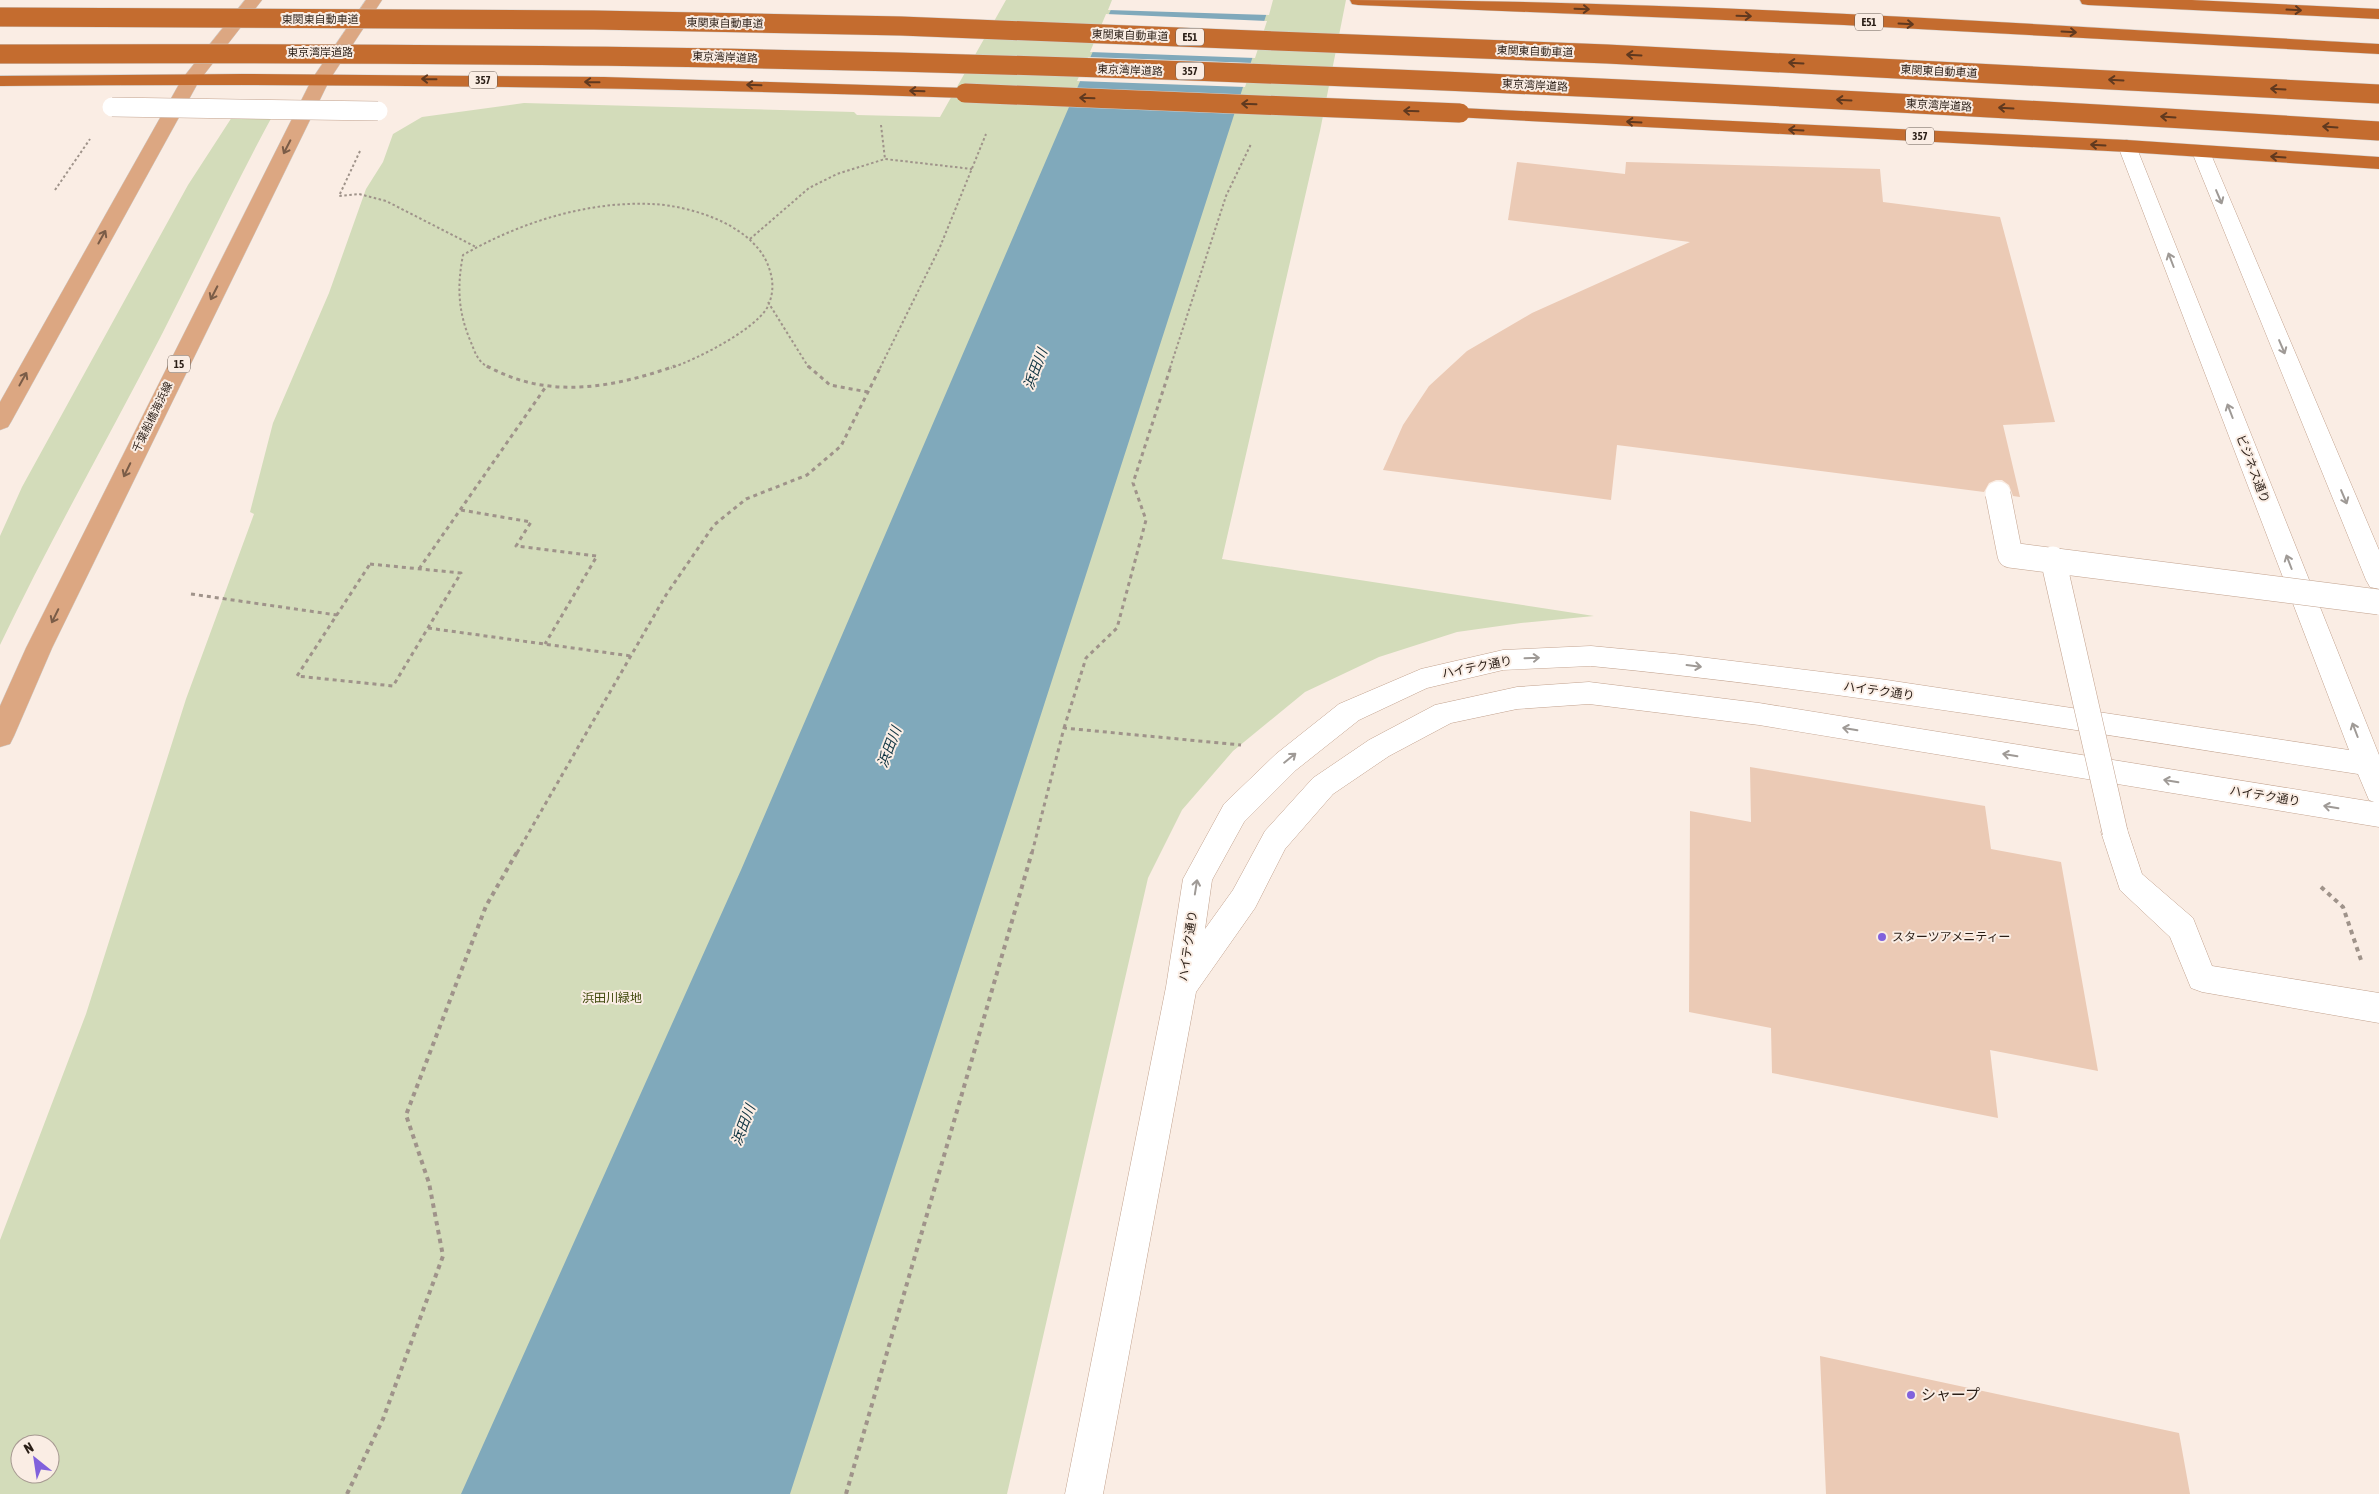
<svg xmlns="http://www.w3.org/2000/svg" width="2379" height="1494" font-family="'Asap Condensed','Noto Sans JP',sans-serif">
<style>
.green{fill:#d3dcba;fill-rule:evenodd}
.water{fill:#80a9bb}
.pier{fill:#faede4}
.building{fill:#ebcab5}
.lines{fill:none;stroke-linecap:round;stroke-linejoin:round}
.street-casing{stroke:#c2a28e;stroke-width:1}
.secondary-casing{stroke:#c2a28e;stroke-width:1}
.primary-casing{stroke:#d0cecc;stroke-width:1}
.highway-casing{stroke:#d0cecc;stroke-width:1}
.path-far2{stroke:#9f938a;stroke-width:2;stroke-dasharray:2.5 2.5;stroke-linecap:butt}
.path-far1{stroke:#9f938a;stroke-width:3;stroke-dasharray:4 4;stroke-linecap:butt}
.path{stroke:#9f938a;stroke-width:4;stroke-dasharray:4.5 4.5;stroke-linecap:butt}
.street{fill:#fff;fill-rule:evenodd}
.secondary{fill:#fff;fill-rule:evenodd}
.primary{fill:#dca782;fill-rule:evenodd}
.highway{fill:#c46c2f;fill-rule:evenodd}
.street-bridge-far1-casing{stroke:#c2a28e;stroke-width:20;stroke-linecap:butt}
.street-bridge-casing{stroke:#c2a28e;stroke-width:26;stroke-linecap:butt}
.highway-bridge-casing{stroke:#d0cecc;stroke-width:20;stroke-linecap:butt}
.street-bridge-far1{stroke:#fff;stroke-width:19}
.street-bridge{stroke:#fff;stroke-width:25}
.highway-bridge{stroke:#c46c2f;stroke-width:19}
.oneway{stroke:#60391f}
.oneway2{stroke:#7a5c47}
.oneway3{stroke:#9f9a96}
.poi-dot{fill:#8061dc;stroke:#faede4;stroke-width:2}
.labels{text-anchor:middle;stroke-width:4;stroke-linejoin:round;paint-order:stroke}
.far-street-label{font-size:11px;fill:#2a1e16;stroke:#faede4}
.shield{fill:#faede4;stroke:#685c54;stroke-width:1}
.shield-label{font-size:11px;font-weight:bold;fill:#2a1e16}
.street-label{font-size:12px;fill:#2a1e16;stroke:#faede4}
.poi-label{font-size:12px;fill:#2a1e16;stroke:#faede4;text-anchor:start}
.park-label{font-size:12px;fill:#3d4709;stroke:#faede4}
.water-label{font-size:14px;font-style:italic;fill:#0b313f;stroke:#faede4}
.near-poi-label{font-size:15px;fill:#2a1e16;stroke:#faede4;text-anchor:start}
</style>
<rect width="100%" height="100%" fill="#faede4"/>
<path class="green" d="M1006,0H1346L1320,131L1222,559L1594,616L1521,623L1457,632L1379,657L1305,692L1233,751L1182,810L1148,878L1007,1494H0V1240L86,1014L186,699L254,514L250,512L273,423L329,293L366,189L383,162L393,134L422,117L524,103L854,112L857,115L940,117ZM20,1444H50V1474H20Z
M274,113C234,186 199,262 161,336C108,439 50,540 0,645V536L22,487L188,185L234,114Z"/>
<path class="water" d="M1115,0H1271L790,1494H461L741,870Z"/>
<path class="pier" d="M1112,0H1273L1269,15L1108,10Z
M1106,14L1267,21L1255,58L1090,52Z
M1088,57L1253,63L1245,87L1077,81Z"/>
<path class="building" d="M1517,162L1625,174L1626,162L1880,169L1883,202L2000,217L2055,422L2003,425L2020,497L2013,496L2009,485L2002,480H1996L1989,483L1984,492L1617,445L1611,500L1383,470L1403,425L1429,386L1467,351L1532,313L1690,242L1508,220Z
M1750,767L1985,806L1991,849L2061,862L2098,1071L1990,1050L1998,1118L1772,1073L1771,1028L1689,1012L1690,811L1751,822Z
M1820,1356L2179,1433L2190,1494H1826Z"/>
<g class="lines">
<g class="street-casing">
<path id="street" d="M2115,820L2125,823L2142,874L2193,918L2212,966L2379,993V1023L2202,992L2191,988L2170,937L2120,890L2101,832L2105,823Z"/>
</g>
<g class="secondary-casing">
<path id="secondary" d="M2127,140L2134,142L2136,146L2379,755V827L1759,725L1589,704L1517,709L1451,723L1389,756L1333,794L1285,849L1255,908L1196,992L1103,1494H1065L1166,987L1183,879L1224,804L1276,754L1339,704L1421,669L1503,650L1591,646L1675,654L1880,679L2349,750L2118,146L2120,142ZM1591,666C1848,691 2103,735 2358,774L2369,800L2374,802L1759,703L1589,682L1517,687L1435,705L1369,740L1313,778L1265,831L1233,890L1205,929L1212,880L1244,822L1296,770L1359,720L1427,688L1503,670Z
M2201,146L2208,148L2210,152L2379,550V589L2370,587L2366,580L2192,152L2194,148Z"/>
</g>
<g class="primary-casing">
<path id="primary" d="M245,0H262L199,81L11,422L8,427L0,430V402L182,79Z
M366,0H382L330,79L52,648L14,736L10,744L0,747V706L26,648L312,79Z"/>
</g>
<g class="highway-casing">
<path id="highway" d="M1350,0C1693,0 2036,25 2379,44V54L1844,25L1358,5L1352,4Z
M2080,0H2192L2379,9V19L2088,5L2082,4Z
M241,74L604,77L965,88L971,89L974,93L971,97L965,98C643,87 322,83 0,86V76Z
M1460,108L2127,140L2379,157V169L2127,152L1454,117L1451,113L1454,109Z"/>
</g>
<path class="path-far2" d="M881,125L885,159
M360,151L339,196L359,194L386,201L476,247
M55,190L90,139
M750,239L809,188L837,174L885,159L972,169
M768,302L809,368
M489,368C477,361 475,352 470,340C458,311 457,286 463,255C519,223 586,201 652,204C694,206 758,227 770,271C774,284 773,296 767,308C753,331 697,359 671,368
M880,368L940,247L986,134
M1170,368L1226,196L1251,144"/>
<path class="path-far1" d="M487,366C548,400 612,388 675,366
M808,366L830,385L868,392
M461,510L531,522L516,546L597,556L545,644
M370,564L461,573L393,686L297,676Z
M419,569L545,388
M191,594L337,615
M428,628L631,656
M1064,728L1086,658L1117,628L1146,520L1133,483L1171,366
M517,853L666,595L714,525L746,499L807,475L841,446L881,366
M1032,853L1064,728L1241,745"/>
<path class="path" d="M2321,887L2343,907L2361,960
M347,1494L383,1419L443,1256L429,1183L406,1115L486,906L517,852
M846,1494L1032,852"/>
<use href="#street" class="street"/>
<use href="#secondary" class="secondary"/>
<use href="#primary" class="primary"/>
<use href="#highway" class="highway"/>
<g class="street-bridge-far1-casing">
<path id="street-bridge-far1" d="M112,107L378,111"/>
</g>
<g class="street-bridge-casing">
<path id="street-bridge" d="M1998,494L2010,555L2379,602
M2053,559L2115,832"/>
</g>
<g class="highway-bridge-casing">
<path id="highway-bridge" d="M0,17L594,20L901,26L1607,54L2379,94
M0,54C299,53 598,54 897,62C1392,75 1885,100 2379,131
M965,93L1460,113"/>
</g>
<use href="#street-bridge-far1" class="street-bridge-far1"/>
<use href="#street-bridge" class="street-bridge"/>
<use href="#highway-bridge" class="highway-bridge"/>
</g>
<defs><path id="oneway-shaft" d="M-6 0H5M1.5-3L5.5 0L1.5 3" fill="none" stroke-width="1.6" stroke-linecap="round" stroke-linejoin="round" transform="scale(1.25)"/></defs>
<g class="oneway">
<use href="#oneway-shaft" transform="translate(1582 9) rotate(2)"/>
<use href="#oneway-shaft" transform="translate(2294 10) rotate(3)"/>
<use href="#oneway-shaft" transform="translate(1744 16) rotate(2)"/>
<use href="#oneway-shaft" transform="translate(1906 24) rotate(3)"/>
<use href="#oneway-shaft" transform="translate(2069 32) rotate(3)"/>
<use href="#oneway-shaft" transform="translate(1634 55) rotate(-177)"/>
<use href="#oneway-shaft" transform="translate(1796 63) rotate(-177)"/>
<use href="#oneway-shaft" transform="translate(429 79) rotate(-179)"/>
<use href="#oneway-shaft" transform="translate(2116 80) rotate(-177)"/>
<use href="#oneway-shaft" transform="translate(592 82) rotate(-179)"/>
<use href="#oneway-shaft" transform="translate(754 85) rotate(-178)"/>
<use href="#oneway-shaft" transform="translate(2278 89) rotate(-177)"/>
<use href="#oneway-shaft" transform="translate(917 91) rotate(-178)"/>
<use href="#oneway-shaft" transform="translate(1087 98) rotate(-178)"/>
<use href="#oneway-shaft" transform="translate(1844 100) rotate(-177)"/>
<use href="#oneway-shaft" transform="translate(1249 104) rotate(-178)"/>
<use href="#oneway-shaft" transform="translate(2006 108) rotate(-177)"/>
<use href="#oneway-shaft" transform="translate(1411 111) rotate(-178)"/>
<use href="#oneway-shaft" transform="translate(2168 117) rotate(-176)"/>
<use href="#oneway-shaft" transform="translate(1634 122) rotate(-177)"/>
<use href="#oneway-shaft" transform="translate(2330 127) rotate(-176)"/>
<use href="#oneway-shaft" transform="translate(1796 130) rotate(-177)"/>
<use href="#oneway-shaft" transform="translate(2098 145) rotate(-177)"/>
<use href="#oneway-shaft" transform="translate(2278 157) rotate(-176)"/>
</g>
<g class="oneway2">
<use href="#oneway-shaft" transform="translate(287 147) rotate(117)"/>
<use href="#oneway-shaft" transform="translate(102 237) rotate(-61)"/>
<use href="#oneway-shaft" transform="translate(214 293) rotate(117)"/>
<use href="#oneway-shaft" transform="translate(23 379) rotate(-61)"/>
<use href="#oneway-shaft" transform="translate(127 470) rotate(116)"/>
<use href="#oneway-shaft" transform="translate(55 616) rotate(116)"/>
</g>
<g class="oneway3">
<use href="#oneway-shaft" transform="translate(2219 197) rotate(67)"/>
<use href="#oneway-shaft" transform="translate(2171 260) rotate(-111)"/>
<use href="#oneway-shaft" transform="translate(2282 347) rotate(67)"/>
<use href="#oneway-shaft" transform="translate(2230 411) rotate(-111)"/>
<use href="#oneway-shaft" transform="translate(2344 497) rotate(67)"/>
<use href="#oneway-shaft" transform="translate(2289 562) rotate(-111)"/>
<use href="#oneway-shaft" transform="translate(1532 658) rotate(-2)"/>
<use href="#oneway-shaft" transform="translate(1694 666) rotate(7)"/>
<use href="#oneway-shaft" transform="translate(1850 729) rotate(-171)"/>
<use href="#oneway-shaft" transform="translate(2355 730) rotate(-111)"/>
<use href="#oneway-shaft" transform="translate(2010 755) rotate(-171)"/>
<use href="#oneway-shaft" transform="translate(1290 758) rotate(-39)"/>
<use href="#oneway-shaft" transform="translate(2171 781) rotate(-171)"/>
<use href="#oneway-shaft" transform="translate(2331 807) rotate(-171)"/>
<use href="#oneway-shaft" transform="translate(1196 887) rotate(-81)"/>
</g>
<g class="poi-dot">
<circle cx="1882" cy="937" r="5"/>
<circle cx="1911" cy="1395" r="5"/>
</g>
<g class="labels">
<g class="far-street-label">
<text x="320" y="23">東関東自動車道</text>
<text transform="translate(725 23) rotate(1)" y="4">東関東自動車道</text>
<text transform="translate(1130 35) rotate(2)" y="4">東関東自動車道</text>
<text transform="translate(1535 51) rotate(2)" y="4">東関東自動車道</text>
<text x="320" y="56">東京湾岸道路</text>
<text transform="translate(725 57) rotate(2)" y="4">東京湾岸道路</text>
<text transform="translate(1130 70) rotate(2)" y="4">東京湾岸道路</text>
<text transform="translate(1939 71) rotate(3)" y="4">東関東自動車道</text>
<text transform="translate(1535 85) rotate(3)" y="4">東京湾岸道路</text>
<text transform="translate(1939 105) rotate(3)" y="4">東京湾岸道路</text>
<text transform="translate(152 417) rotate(-64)" y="4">千葉船橋海浜線</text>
</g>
<g class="shield">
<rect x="1855" y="13.5" width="28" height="17" rx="4"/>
<rect x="1176" y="28.5" width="28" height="17" rx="4"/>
<rect x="1176" y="62.5" width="28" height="17" rx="4"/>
<rect x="469" y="71.5" width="28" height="17" rx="4"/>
<rect x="1906" y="127.5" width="28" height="17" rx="4"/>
<rect x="168" y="355.5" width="22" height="17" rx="4"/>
</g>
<g class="shield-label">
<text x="1869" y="26">E51</text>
<text x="1190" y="41">E51</text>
<text x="1190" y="75">357</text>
<text x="483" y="84">357</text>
<text x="1920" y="140">357</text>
<text x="179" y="368">15</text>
</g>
<g class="street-label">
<text transform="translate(2253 469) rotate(69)" y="4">ビジネス通り</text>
<text transform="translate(1477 667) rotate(-11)" y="4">ハイテク通り</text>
<text transform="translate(1879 691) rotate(8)" y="4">ハイテク通り</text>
<text transform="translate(2265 796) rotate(9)" y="4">ハイテク通り</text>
<text transform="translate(1188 946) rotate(-82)" y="4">ハイテク通り</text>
</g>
<g class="poi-label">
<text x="1892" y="941">スターツアメニティー</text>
</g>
<g class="park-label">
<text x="612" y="1002">浜田川緑地</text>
</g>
<g class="water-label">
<text transform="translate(1035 369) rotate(-69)" y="5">浜田川</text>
<text transform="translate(889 747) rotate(-69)" y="5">浜田川</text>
<text transform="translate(743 1125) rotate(-69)" y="5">浜田川</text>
</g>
<g class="near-poi-label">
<text x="1921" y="1400">シャープ</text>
</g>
</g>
<g transform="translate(35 1459) rotate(330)"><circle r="24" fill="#faede4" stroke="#a79a92"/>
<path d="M0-4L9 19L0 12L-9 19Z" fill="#8061dc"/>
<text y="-8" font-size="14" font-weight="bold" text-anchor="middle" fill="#2a1e16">N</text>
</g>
</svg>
